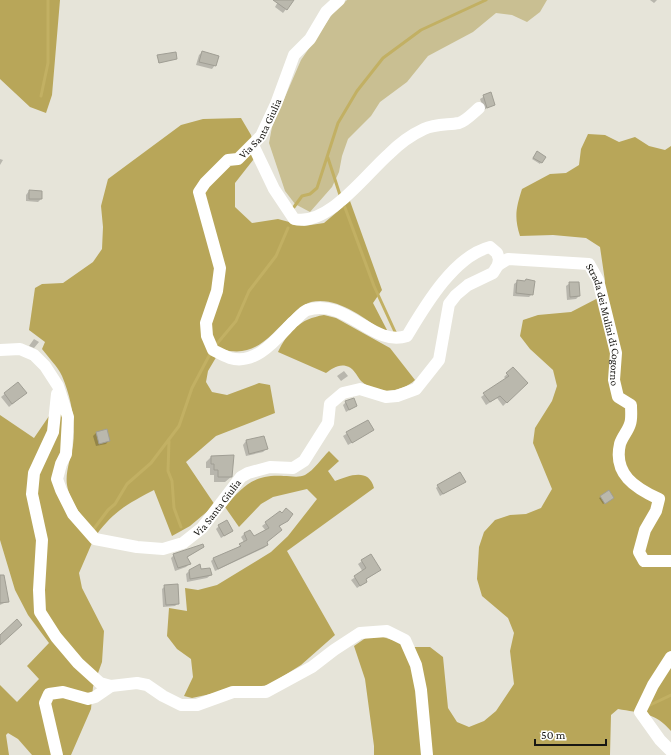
<svg xmlns="http://www.w3.org/2000/svg" width="671" height="755" font-family="'Crimson Pro',serif">
<style>
.green{fill:#c9bf92}
.forest{fill:#b8a659}
.shadow{fill:#0003}
.lines{fill:none;stroke-linecap:round;stroke-linejoin:round}
.stream{stroke:#c2b063;stroke-width:3}
.building{fill:#bab8ad;stroke:#a09e94}
.minor{stroke:#fff;stroke-width:12}
.labels{text-anchor:middle;stroke-width:3;stroke-linejoin:round;paint-order:stroke}
.street-label{font-size:11px;fill:#181713;stroke:#fff}
</style>
<rect width="100%" height="100%" fill="#e6e4d9"/>
<path class="green" d="M347,0H547L540,12L527,22L512,15L496,13L473,32L428,56L407,82L380,102L371,116L348,139L342,156L339,172L332,187L310,212L295,204L285,191L269,143L272,127L301,60L333,13Z"/>
<path class="forest" d="M0,0H60L52,95L46,113L30,107L0,79Z
M241,118L251,135L257,155L235,183V207L252,223L278,219L304,226L324,223L350,201L382,290L373,303L387,330L383,331C364,318 337,296 311,302C304,304 296,311 291,316C268,337 255,359 221,349L208,371L206,382L212,392L227,395L259,383L270,385L275,413L216,436L186,462L215,505L190,526L172,536L154,490C129,503 114,511 97,534C85,520 70,504 67,485C65,473 71,457 73,445C76,423 71,397 62,376C58,367 48,357 42,349L45,342L29,330L35,288L42,284L63,283L93,262L102,249L103,227L101,206L108,179L181,125L203,119Z
M588,134L605,135L619,142L635,137L649,146L665,150L671,146V731C655,712 640,713 618,709L611,715L610,755H374V746L365,679L354,646L367,637H383L414,647H430L443,657L448,708L457,722L469,727L484,721L496,711L514,684L510,651L514,633L508,618L482,596L477,579L479,547L484,532L495,520L510,515L526,514L541,508L552,489L533,443L535,428L552,401L557,386L553,370L530,349L520,336L523,320L538,315L571,312L600,297L605,281L600,247L586,238L553,235L520,236C514,217 516,208 522,189L550,174L566,173L579,165L581,149Z
M324,315L336,318L390,348L415,380C401,393 376,395 361,381C357,376 353,367 346,366C338,364 332,369 326,373L278,352C288,331 300,319 324,315Z
M60,400L66,424L55,480L92,543L79,573L82,588L104,631L102,662L93,687L91,709L71,755H32L18,739L8,733L6,735L9,755H0V685L17,702L39,679L27,666L49,643L28,615L15,590L0,540V415L34,438Z
M329,451L339,461L328,471L335,481C348,476 369,467 374,488L287,551L335,635L301,665L269,685L229,690L192,698L184,696L193,677L191,659L177,649L167,636L169,608L187,611L185,588L198,590L217,585L271,552L288,536L317,499L307,489L273,497L261,504L239,527L225,507C243,486 254,474 284,476C290,476 299,478 305,475C314,470 322,458 329,451Z"/>
<path class="shadow" d="M279,0H293L283,13L275,7Z
M650,0H657L654,3Z
M202,52L215,65L212,69L196,65L199,55Z
M158,56L176,59L158,63Z
M490,93L494,104L484,110L480,99Z
M536,154L544,157L540,164L532,159Z
M0,159L3,160L0,165Z
M29,191L41,199L38,202L26,201V195Z
M518,281L532,294L529,297L513,296L514,284Z
M570,283L579,296L576,299L567,300L566,286Z
M34,339L39,342L34,348L29,346Z
M513,368L526,383L503,406L497,398L486,405L481,397L506,379L504,377Z
M344,371L348,376L341,381L337,376Z
M18,383L22,396L9,407L1,397Z
M346,402L356,406L346,412L343,405Z
M367,421L373,430L348,445L343,436Z
M96,433L109,440L106,444L96,446L93,436Z
M246,441L266,449L263,452L246,456L243,445Z
M233,456L231,477L225,482H214V475H210V468H206V462L211,457Z
M464,482L440,496L436,488L438,486Z
M601,497L611,499L603,504L599,498Z
M280,512L287,520L279,527L266,542L267,545L264,548L215,571L211,561L214,558L237,549L240,545L244,542L241,537L244,534L250,531L253,537L266,531L262,526Z
M219,526L232,531L221,538L216,529Z
M203,547L186,558L189,564L186,567L175,571L171,558L174,555Z
M370,555L376,573L365,580L366,582L357,588L351,580L363,572L358,564Z
M189,571H201L211,575L207,578L187,582L186,574Z
M0,585L8,601L0,605Z
M165,586L178,603L175,606L163,607L162,589Z"/>
<g class="lines">
<path class="stream" d="M41,96L48,63V0
M328,158L340,195
M344,205L374,286L396,334
M294,207L302,196L310,194L317,188L338,123L357,91L383,58L421,30L486,0
M215,346L236,321L249,291L276,256L288,228
M169,441L168,471L172,481L174,508L181,527
M93,530L108,510L115,504L127,484L151,463L179,426L192,388L210,354
M648,706L671,695"/>
</g>
<path class="building" d="M273,0H294L287,10Z
M202,51L219,56L216,66L199,62Z
M176,52L177,59L159,63L157,55Z
M491,92L495,105L487,108L483,95Z
M537,151L546,157L542,163L533,158Z
M29,190L42,191V199H29Z
M526,279L535,281L533,295L516,293L517,280L525,281Z
M569,282H579L580,296L570,297Z
M513,367L528,383L507,403L500,396L490,402L483,393L509,376L506,373Z
M18,382L27,393L12,404L4,393Z
M354,398L357,406L349,410L345,401Z
M368,420L374,430L352,443L346,432Z
M107,429L110,441L99,444L96,432Z
M264,436L268,449L249,454L246,440Z
M234,455L232,477H218V470H214V464H211V456Z
M460,472L466,482L443,494L437,485Z
M609,490L614,498L605,504L600,496Z
M286,508L293,514L288,521L279,526L282,530L267,542L268,545L218,569L213,558L241,546L239,544L247,540L244,533L250,530L254,536L269,528L265,522L280,511L282,513Z
M227,520L233,531L224,536L218,525Z
M203,544L204,547L187,557L191,564L178,568L173,554Z
M371,554L381,570L366,579L367,582L360,586L354,576L366,568L361,560Z
M200,564L201,569L210,568L212,575L190,579L189,570Z
M0,575H4L9,602L0,603Z
M178,584L179,604L166,605L164,585Z
M17,619L22,625L0,645V635Z"/>
<g class="lines">
<g class="minor">
<path d="M253,145L274,189L294,219C328,227 366,174 389,154C399,144 411,135 424,129C435,124 448,125 459,123C466,121 474,112 479,108"/>
<path id="s1" d="M498,265L508,259L589,264L598,280L616,353L614,380L618,397L631,405C631,411 632,419 630,424C628,431 622,437 620,444C613,474 635,488 659,499L656,511L645,530L639,552L644,561H671"/>
<path id="s2" d="M0,350L20,349L34,355L45,366L58,386L68,417L66,454L61,464L57,479L61,490L73,514L95,539L137,547L163,549L183,543L202,528L241,477L248,473L270,467L293,468L304,461L328,423L330,404L343,393L360,389L386,397L397,396L416,389L439,360L449,304L456,295L468,285L493,273L498,265L499,259L497,253L490,247C454,256 425,306 407,336C373,348 346,297 307,310C302,312 297,319 293,322C277,338 256,366 230,358C224,356 219,353 213,350L207,336L206,323L217,291L220,268L199,192L205,183L228,160L238,159L261,136L276,104L294,55L310,39L326,12L339,0"/>
<path d="M57,394L53,432L34,473L32,494L42,540L39,590L40,612L56,637L78,663L100,683L111,686L137,683L147,685L163,696L181,705H197L233,692H266L312,667L334,650L360,633L387,631L405,640L416,665L421,690L427,755"/>
<path d="M671,657L653,685L640,712L660,740L671,751"/>
<path d="M57,755L45,703L49,694L63,692L88,699L95,697L111,686"/>
</g>
</g>
<g class="labels">
<g class="street-label">
<text dy="4" stroke="none"><textPath href="#s2" startOffset="1426">Via Santa Giulia</textPath></text>
<text dy="4" stroke="none"><textPath href="#s1" startOffset="156">Strada dei Mulini di Cogorno</textPath></text>
<text dy="4" stroke="none"><textPath href="#s2" startOffset="382">Via Santa Giulia</textPath></text>
</g>
</g>
<path d="M535 739v6h71v-6" fill="none" stroke="#181713" stroke-width="2"/>
<text x="541" y="739" font-size="12" fill="#181713" stroke="#ffffff" stroke-width="3" paint-order="stroke">50 m</text>
</svg>
